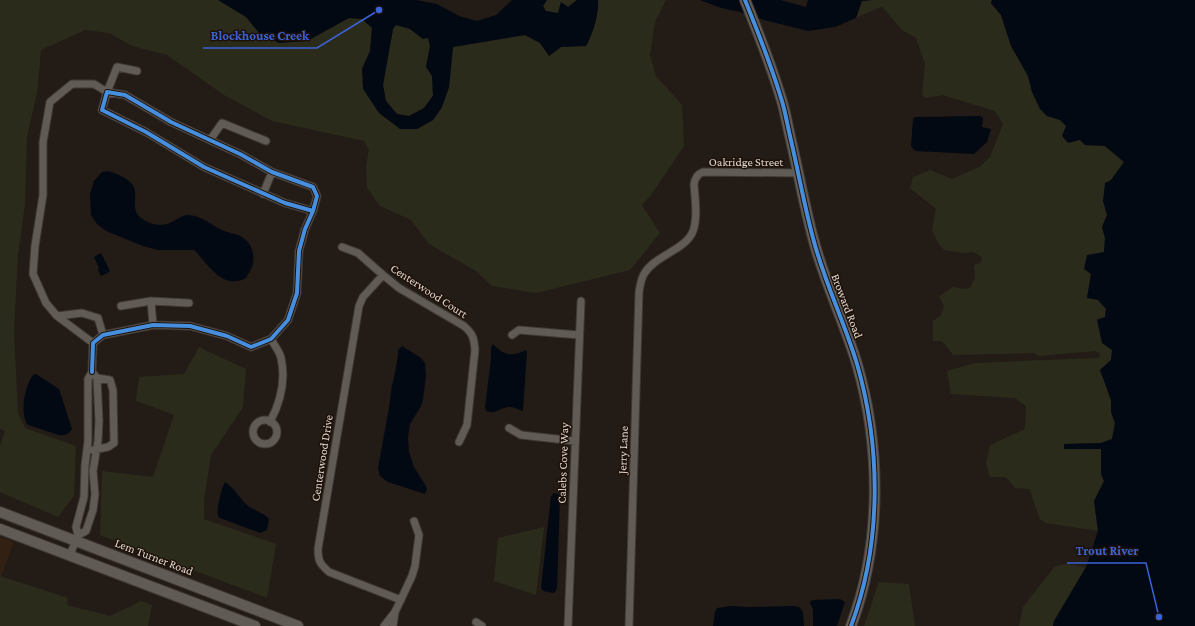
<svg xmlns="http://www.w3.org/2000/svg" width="1195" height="626" font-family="'Crimson Pro',serif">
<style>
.built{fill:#322013}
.green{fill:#2b2b1c}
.water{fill:#030913;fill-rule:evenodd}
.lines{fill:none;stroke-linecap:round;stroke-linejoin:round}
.minor-casing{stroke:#3f3834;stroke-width:9}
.secondary-casing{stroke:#3f3834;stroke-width:12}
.minor{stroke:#615b56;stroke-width:7}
.secondary{stroke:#615b56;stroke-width:10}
.cycleway-casing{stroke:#1e1108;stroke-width:6}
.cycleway{stroke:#468fdf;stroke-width:4}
.labels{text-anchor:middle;stroke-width:3;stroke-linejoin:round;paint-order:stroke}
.street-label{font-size:12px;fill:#e1d7d0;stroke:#1e1108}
.leader{fill:none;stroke:#3a63d7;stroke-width:1.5}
.callout-dot{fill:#3a63d7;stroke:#1e1108;stroke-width:1.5}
.callout-label{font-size:13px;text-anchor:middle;font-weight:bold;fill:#3a63d7;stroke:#1e1108;stroke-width:3;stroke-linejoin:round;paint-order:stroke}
</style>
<rect width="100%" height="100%" fill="#231b16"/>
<path class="built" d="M0,537L14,542L1,577L0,576Z"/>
<path class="green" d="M0,0H218L246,17L260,34L307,41L349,18L362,19L372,27L370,51L362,69L400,129H417L433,120L442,107L449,87L453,47L525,35L540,43L549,56L561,47L586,46C593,33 599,15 598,0H666L655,22L650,55L656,76L682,105L684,146L651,195L642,205L660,233L630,270L536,293L492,286L476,271L429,244L411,220L380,206L367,188L366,166L369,150L364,141L272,121L224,95L167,55L132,46L109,33L85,30L41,50L37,93L27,136L25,204L18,255L14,332L18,413L25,428L76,446L74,496L58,517L0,492V446L5,431L0,429Z
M547,0H577L558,14L546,11L543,7Z
M872,0H992L991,4L1001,15L1011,46L1028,76L1032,92L1047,116L1060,120L1085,145L1105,146L1124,162L1111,180L1103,201L1107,215L1102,227L1105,238L1104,253L1091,274L1087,297L1098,300L1106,309L1105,317L1097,319L1112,350L1111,360L1100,370L1111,400V412L1115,423L1112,439L1101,443L1064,444V449H1101V474L1104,481L1094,501L1098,531L1046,523L1040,519L1033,500L1030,489L1015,488L1006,477H990L986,463L990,445L1025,429L1026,406L1015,398L951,394L947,371L975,363L1099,358L1100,353L1095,351L1039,356L1034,353L953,355L942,341H933V321L941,315L944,306L939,296L953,287L963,289L970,288L975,278L974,265L981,263L982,257L973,252L964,253L944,250L938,243L932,230L936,209L910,188L913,177L930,170L952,179L979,167L990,157L1003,124L995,111L942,95L926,98L922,95L925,64L916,38L902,30L882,7L878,8L856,18L862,1Z
M396,25L410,29L423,39L428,38L430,46L426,67L432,76L433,95L424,108L409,116L397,114L386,101L383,85L393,29Z
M199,347L246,369L243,407L211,455L204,500V519L276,544L267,598L100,535L102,471L153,477L174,415L136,401L139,377L184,374Z
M544,527L536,595L494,581L498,538Z
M1066,564L1086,567L1054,621L1053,626H1019L1023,607L1055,566Z
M0,576L68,598L67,605L110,616L141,601L152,605L148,626H0Z
M879,582L909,584L915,626H864Z"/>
<path class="water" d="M218,0H416L437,4L459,16L477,21L496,15L512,0H547L543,6L546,11L558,13L561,2L568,7L577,0H598C599,14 593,34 586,46L561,47L549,56L540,43L525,35L453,47L449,87L442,107L433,120L417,129H400L379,113L363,89L362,69L370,51L372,28L362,19L349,18L307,41L279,43L260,34L246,17ZM396,25L410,29L423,39L428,38L430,46L426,67L432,76L433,96L424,108L409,116L397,114L386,101L383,85L393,29Z
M700,0H780L806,7L808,0H872L862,1L856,18L835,27L808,31L764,20L740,12L721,8Z
M992,0H1195V626H1053L1054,621L1086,567L1098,531L1094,501L1104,481L1101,474V449H1064V444L1101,443L1112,439L1115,423L1111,412V400L1100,370L1111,360L1112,350L1102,343L1097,320L1105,317L1106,309L1098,300L1087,298L1091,274L1084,269L1087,255L1104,252L1105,238L1102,227L1107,215L1103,201L1105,183L1111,180L1124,162L1105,146L1085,145L1080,140L1068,143L1062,136L1066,126L1060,120L1047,116L1040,109L1032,92L1028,76L1011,46L1001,15L991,3Z
M980,116L983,118L982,127L991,129L987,142L974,154L915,151L911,146L913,119L915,117Z
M108,171C117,174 126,177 132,184C140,194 129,209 141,218C149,224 160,227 170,223C176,220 182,215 189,215C202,216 211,225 222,230C228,233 234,233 240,236C251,241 256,255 252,267C251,270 248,274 246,278C244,279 240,281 237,281C220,285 205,261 194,250H158L143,246L106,231L97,224L91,215L90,194L94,181L102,172Z
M101,253L110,271L106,274L101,276L98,270L99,268L94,257Z
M493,344C504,356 512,357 526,350L527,352L523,411C518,410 515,407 510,407C501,407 495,415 486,411L485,407L491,359V348Z
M402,346L421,358L425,363L426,375L423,400L421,406L410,424L408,437L409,452L414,467L426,486L427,489L425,494L388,482L380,476L378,468L389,408L392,384L393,382C395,371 398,361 398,350Z
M36,374L59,389L72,429C68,435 65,436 59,435L28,425C19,414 25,385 33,375Z
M225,482C235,488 239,498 247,505C254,511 263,512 269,519L267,530L260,533L220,518C219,517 218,517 218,515C216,511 222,486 225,482Z
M554,493L559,494L560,498L557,589L554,593H553L543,591L541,588L551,496Z
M840,599L845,602L837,626H813V609L810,603L811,601L813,600Z
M730,606L748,607L793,606L799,607L803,612L804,626H713L715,612L717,608Z"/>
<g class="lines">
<g class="minor-casing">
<path id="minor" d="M210,140L222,123L266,141
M263,194L272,172
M342,247L358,253L383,275L399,288L464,326C473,334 474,338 475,350L467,425L459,442
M383,275L363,297L359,306L318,549C318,561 320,564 329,572L401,600
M151,301L189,303
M121,306L151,301L153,325
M57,316L93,343
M103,335L98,318L82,313L57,316L46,303L33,274L35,246L43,195V142L50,102L72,84H94L107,92L117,67L137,71
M512,335L519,330L579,335
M92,372L93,343L103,335L153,325L190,326L227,336L251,347L271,339L288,320L297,293L299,251L305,229L313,211L317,196L313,187L272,172L240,154L171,122L125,95L107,92L102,110L146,132L204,167L285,203L313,211
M253 432a12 12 0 1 1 24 0a12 12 0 1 1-24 0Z
M270,422C280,403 286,380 281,358C280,352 274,345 271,339
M509,428L521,435L575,441
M93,450L108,447L114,443L113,390L110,380L97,378
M70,555L78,535L76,527L84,497L85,465L88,441V379L92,372L97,378L99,421L98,441L93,471L95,494L93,510L86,531L78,535
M476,622L482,626
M384,626L395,612L412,576L415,566L419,535L414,521
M393,626L395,612
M568,626L581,301
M629,626L639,292C640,286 641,279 644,274C655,255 686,250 693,231C698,217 695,199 694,184C695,178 697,174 703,172L798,173"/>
</g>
<g class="secondary-casing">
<path id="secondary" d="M745,0C758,32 771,65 781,98C785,110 787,123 790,136C798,170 804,204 813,238C824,281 844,321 857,364C881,447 882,544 851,626
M0,512L298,626
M0,529L255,626"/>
</g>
<use href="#minor" class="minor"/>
<use href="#secondary" class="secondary"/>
<g class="cycleway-casing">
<path id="cycleway" d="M745,0C758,32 771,65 781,98C785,110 787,123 790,136C798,170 804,204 813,238C824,281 844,321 857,364C881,447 882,544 851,626
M92,372L93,343L103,335L153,325L190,326L227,336L251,347L271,339L288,320L297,293L299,251L305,229L313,211L317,196L313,187L272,172L240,154L171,122L125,95L107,92L102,110L146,132L204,167L285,203L313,211"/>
</g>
<use href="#cycleway" class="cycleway"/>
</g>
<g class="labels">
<g class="street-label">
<text x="746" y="166">Oakridge Street</text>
<text transform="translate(429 291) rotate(33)" y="4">Centerwood Court</text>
<text transform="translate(847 306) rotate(69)" y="4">Broward Road</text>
<text transform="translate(623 450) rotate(-88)" y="4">Jerry Lane</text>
<text transform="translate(322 458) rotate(-81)" y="4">Centerwood Drive</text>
<text transform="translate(563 463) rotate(-88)" y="4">Calebs Cove Way</text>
<text transform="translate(154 557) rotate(21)" y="4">Lem Turner Road</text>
</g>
</g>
<path class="leader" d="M379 10L317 48H203M1159 617L1146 563H1067"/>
<g class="callout-dot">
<circle cx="379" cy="10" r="4"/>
<circle cx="1159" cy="617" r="4"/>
</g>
<g class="callout-label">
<text x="260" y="40">Blockhouse Creek</text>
<text x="1107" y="555">Trout River</text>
</g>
</svg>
